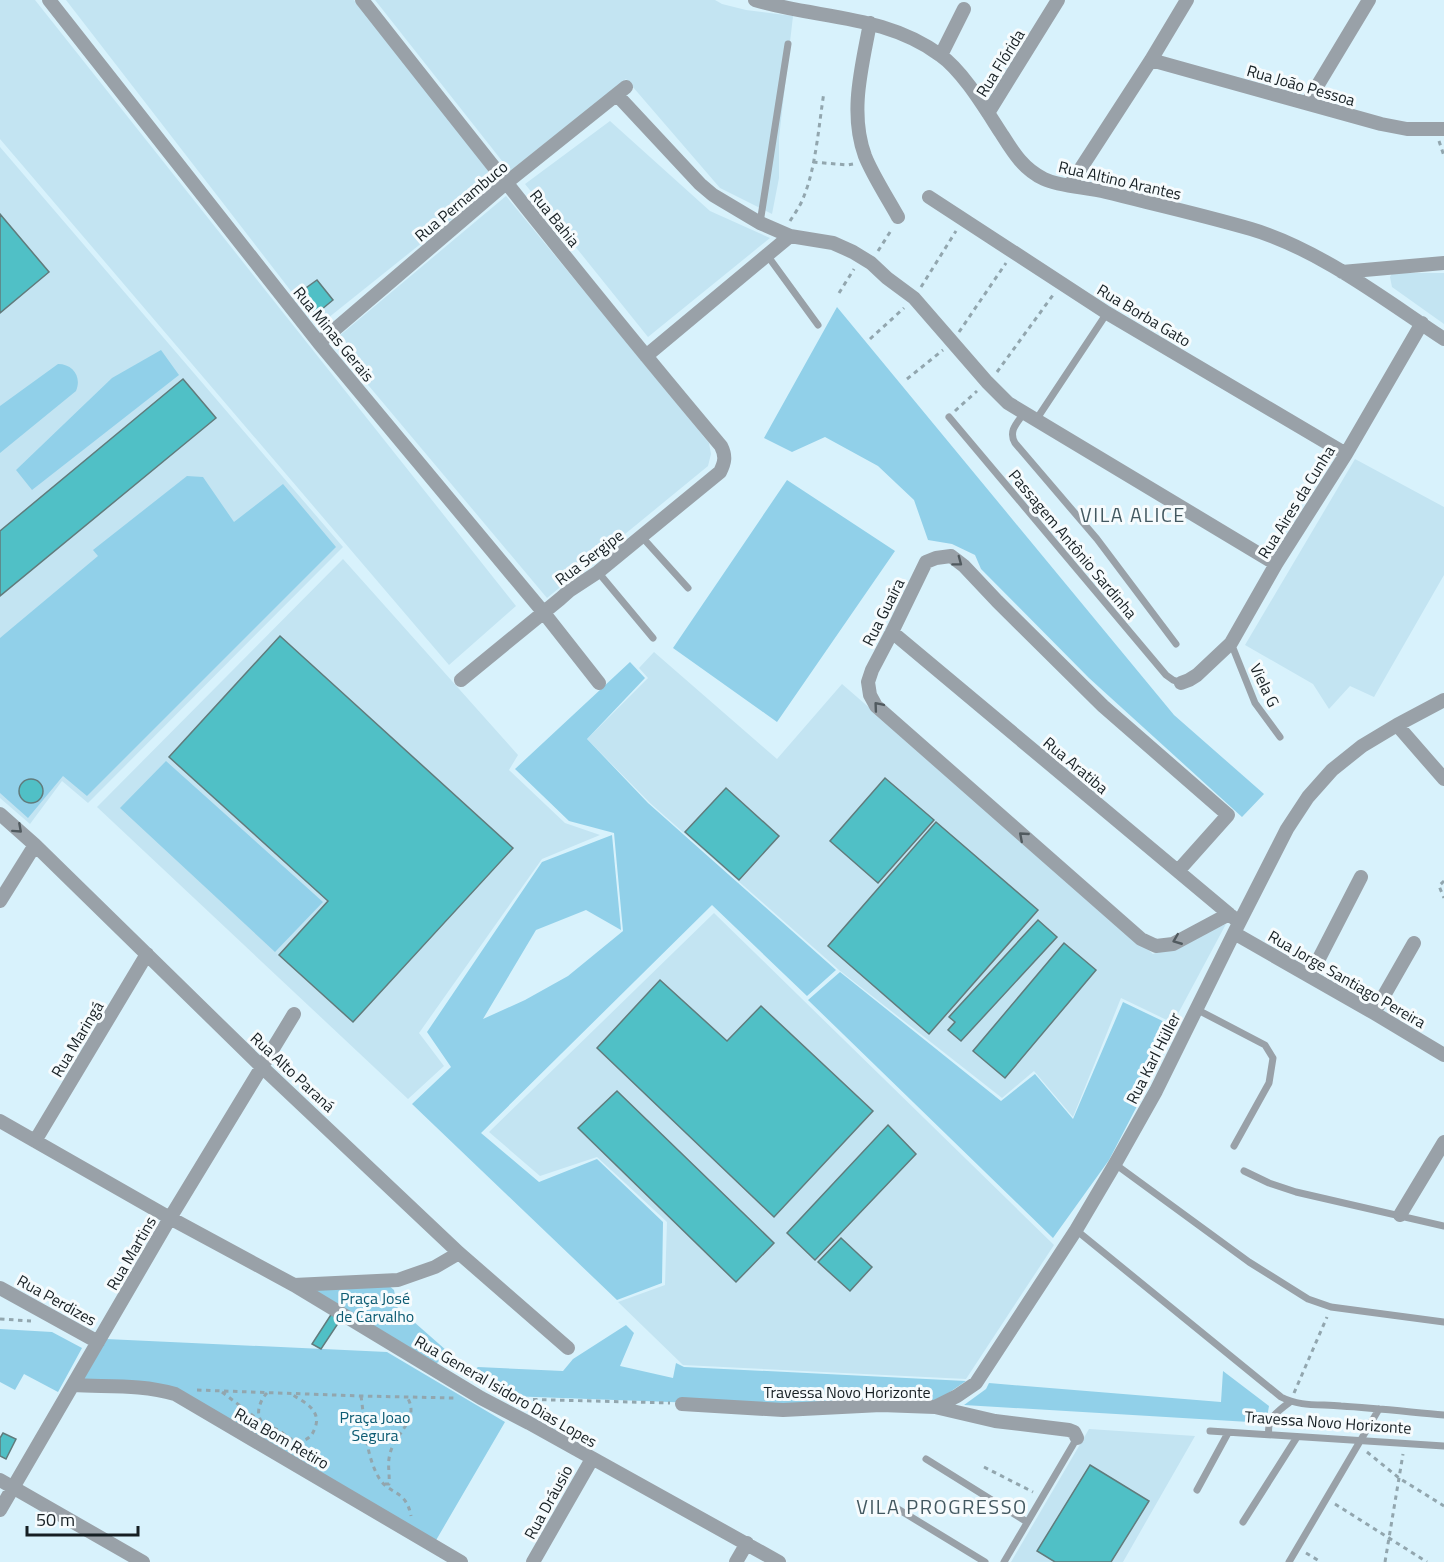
<svg xmlns="http://www.w3.org/2000/svg" width="1444" height="1562" font-family="'Titillium Web',sans-serif">
<style>
.built{fill:#c3e4f2}
.green{fill:#91d0e9}
.building{fill:#50c0c6;stroke:#617b7c;stroke-width:1.5}
.lines{fill:none;stroke-linecap:round;stroke-linejoin:round}
.path{stroke:#92a6ae;stroke-width:3;stroke-dasharray:4.5 4.5;stroke-linecap:butt}
.lane{stroke:#99a1a8;stroke-width:7}
.street{stroke:#99a1a8;stroke-width:14}
.oneway{stroke:#515a5f}
.labels{text-anchor:middle;stroke-width:6;stroke-linejoin:round;paint-order:stroke}
.street-label{font-size:16px;fill:#161f23;stroke:#f6fbfd}
.park-label{font-size:16px;fill:#0c5b72;stroke:#f6fbfd}
.quarter-label{font-size:20px;letter-spacing:1.5px;fill:#425860;stroke:#f6fbfd}
</style>
<rect width="100%" height="100%" fill="#d8f2fc"/>
<path class="built" d="M0,0H35L516,606L449,665L0,139Z
M66,0H354L498,182L318,326Z
M375,0H715L722,4L746,10L793,16L779,138V178L772,214L720,188L626,79L510,171Z
M610,121L710,211L770,238L648,337L525,184Z
M0,147L343,547L88,803L62,781L30,824L0,798Z
M506,196L709,443L711,454L708,466L547,598L332,342Z
M1392,273H1444V324L1392,287L1390,277Z
M1355,459L1444,507V575L1374,697L1350,686L1329,709L1313,684L1245,645Z
M343,559L518,755L509,770L565,823L600,835L542,859L419,1033L444,1066L408,1099L97,807Z
M654,652L777,759L842,684L1153,954L1226,924L1173,1023L1121,998L1073,1117L1034,1071L1002,1098L839,970L650,803L587,739L648,678L639,668Z
M714,913L1054,1245L966,1379L683,1365L618,1302L665,1285L667,1222L597,1157L540,1176L489,1132Z
M1089,1429L1195,1436L1123,1562H1011Z"/>
<path class="green" d="M837,307L1174,715L1264,794L1242,817L1089,678L981,569L975,555L952,544L928,540L914,500L878,466L825,437L792,452L764,438Z
M161,350L179,375L32,490L16,470L112,378Z
M58,364C73,364 82,377 76,391L0,453V406Z
M187,476L203,477L234,522L283,484L336,547L87,796L63,776L28,818L0,793V638L98,556L93,550Z
M787,480L895,551L777,722L673,648Z
M630,662L645,678L587,739L648,803L836,970L807,996L712,905L481,1133L539,1182L597,1159L663,1222L662,1283L617,1300L412,1104L451,1067L427,1032L542,862L612,835L621,930L586,910L536,930L483,1019L525,1000L568,976L623,931L614,833L569,821L515,769Z
M166,761L323,902L275,952L120,808Z
M840,972L1001,1101L1035,1074L1073,1119L1123,1002L1171,1025L1149,1083L1109,1160L1053,1238L808,1000Z
M388,1285L394,1290L397,1307L447,1351L433,1368L304,1291Z
M626,1325L634,1333L620,1366L673,1378L676,1363L684,1367L966,1381L934,1403L781,1406L507,1396L469,1374L478,1367L563,1371L573,1359Z
M0,1329L52,1332L82,1348L58,1392L24,1374L15,1390L0,1382Z
M106,1339L387,1352L505,1422L435,1542L189,1398L79,1381Z
M1223,1371L1269,1406L1266,1423L964,1405L986,1389L989,1383L1221,1402Z"/>
<path class="building" d="M0,214L49,272L0,313Z
M317,280L333,300L316,314L299,293Z
M183,379L216,418L0,596V531Z
M280,636L513,848L353,1022L279,955L328,901L169,757Z
M885,778L934,820L878,883L830,841Z
M19 791a12 12 0 1 1 24 0a12 12 0 1 1-24 0Z
M726,788L779,836L739,880L685,832Z
M936,822L1038,910L929,1034L828,946Z
M1038,920L1057,937L961,1041L948,1030L955,1022L949,1017Z
M1064,943L1096,970L1005,1078L973,1051Z
M660,980L727,1041L761,1006L873,1111L774,1217L597,1048Z
M617,1091L774,1243L736,1282L578,1128Z
M888,1125L916,1154L815,1260L787,1233Z
M841,1238L872,1267L850,1291L818,1262Z
M334,1310L343,1316L321,1349L312,1344Z
M3,1433L16,1439L6,1459L0,1456V1438Z
M1090,1465L1149,1501L1111,1562H1055L1037,1551Z"/>
<g class="lines">
<path class="path" d="M1439,141L1444,156
M813,162L848,165L853,164
M790,221C795,213 801,205 804,196C816,167 819,123 824,92
M878,251L892,229
M921,287L956,231
M839,293L854,269
M959,332L1006,263
M870,339L904,308
M997,372L1053,295
M907,379L943,350
M955,411L977,391
M1444,881L1439,886L1444,898
M0,1319L31,1321
M197,1390L361,1396L454,1398
M222,1392L260,1421
M267,1393C259,1401 253,1419 267,1426C269,1428 273,1427 276,1429C287,1434 285,1440 301,1441C309,1439 312,1436 315,1428C322,1410 304,1402 291,1394
M1294,1393L1327,1317
M361,1396C365,1423 365,1454 379,1478C389,1495 406,1489 411,1516
M515,1399L670,1403
M1367,1452L1399,1478L1444,1506
M984,1467L1033,1492
M385,1484H389C390,1474 387,1464 390,1454C394,1434 421,1419 407,1397
M1335,1504L1427,1562
M1306,1553L1321,1562
M1385,1562L1403,1454"/>
<path class="lane" d="M760,223L788,44
M767,255L818,325
M1024,413C1017,423 1008,431 1015,443L1097,539L1176,644
M949,417L1166,675L1173,680L1181,683
M1036,420L1107,313
M642,537L688,588
M598,572L653,638
M1231,643L1255,703L1280,737
M1196,1009L1265,1045L1273,1058L1269,1083L1234,1146
M1115,1164L1249,1262L1308,1299L1331,1307L1444,1322
M1244,1171L1269,1183L1296,1192L1444,1226
M1076,1230L1281,1397C1300,1407 1320,1404 1341,1406C1375,1408 1410,1412 1444,1415
M1210,1431L1444,1446
M1269,1434C1266,1419 1279,1410 1290,1402
M926,1459L1027,1522
M1197,1490L1228,1433
M893,1506L985,1562
M1243,1522L1297,1437
M1004,1562L1077,1438
M1289,1562L1379,1409"/>
<path class="street" d="M49,0L319,343L544,613L599,683
M362,0C480,150 598,300 721,446C726,456 725,462 720,472L598,572L569,591L560,599L461,680
M755,0C818,19 884,14 940,55C963,71 986,110 1001,133C1013,152 1023,169 1044,179C1061,187 1087,187 1106,192C1154,204 1203,215 1251,229C1319,249 1385,300 1444,339
M870,23C862,67 849,112 865,156C872,174 888,199 898,217
M941,55L964,9
M1151,60L1381,124L1407,129H1444
M617,95L700,184L713,195L760,223L790,236L833,243L853,252L871,263L887,278L914,298L987,382L1008,403L1276,564
M1307,103L1369,0
M988,113L1058,0
M1070,185L1151,60L1187,0
M929,197L1107,313L1346,454
M1342,272L1444,263
M319,343L506,183L626,87
M646,356L790,236
M892,632L1235,919
M1181,683L1189,680L1197,675L1231,643L1276,564L1346,454L1422,323
M1397,725L1444,779
M0,814L35,845L262,1067L459,1253L568,1348
M1178,871L1228,815L1103,706L997,601L964,566L951,556L936,558L926,562L892,632L872,670L868,682L870,695L876,706L1141,939L1156,946L1173,944L1229,914
M0,901L35,845
M1234,933L1374,1013L1444,1055
M1310,976L1361,877
M1374,1013L1414,943
M0,1121L170,1218L294,1285L481,1398L529,1423L779,1562
M35,1141L147,954
M1400,1215L1444,1142
M294,1285L398,1280L435,1267L459,1253
M0,1288L98,1342
M73,1385C106,1387 142,1384 175,1394L461,1562
M682,1404L783,1410L881,1405L935,1407L995,1421L1069,1430L1074,1432L1077,1438
M935,1407L957,1396L976,1383L1076,1230L1115,1164L1156,1091L1234,933L1287,829L1308,797L1332,770L1362,746L1397,725L1444,700
M0,1480L143,1562
M0,1510L170,1218L294,1014
M533,1562L592,1459
M736,1562L747,1543"/>
</g>
<defs><path id="oneway-chevron" d="M-2-3.5L2.5 0L-2 3.5" fill="none" stroke-width="1.6" stroke-linecap="round" stroke-linejoin="round" transform="scale(1.5)"/></defs>
<g class="oneway">
<use href="#oneway-chevron" transform="translate(958 562) rotate(37)"/>
<use href="#oneway-chevron" transform="translate(878 706) rotate(-130)"/>
<use href="#oneway-chevron" transform="translate(18 829) rotate(42)"/>
<use href="#oneway-chevron" transform="translate(1023 836) rotate(-139)"/>
<use href="#oneway-chevron" transform="translate(1177 940) rotate(158)"/>
</g>
<g class="labels">
<g class="street-label">
<text transform="translate(1000 63) rotate(-58)" y="6">Rua Flórida</text>
<text transform="translate(1301 85) rotate(16)" y="6">Rua João Pessoa</text>
<text transform="translate(1120 180) rotate(13)" y="6">Rua Altino Arantes</text>
<text transform="translate(461 201) rotate(-40)" y="6">Rua Pernambuco</text>
<text transform="translate(555 218) rotate(51)" y="6">Rua Bahia</text>
<text transform="translate(1144 315) rotate(31)" y="6">Rua Borba Gato</text>
<text transform="translate(334 334) rotate(51)" y="6">Rua Minas Gerais</text>
<text transform="translate(1296 502) rotate(-58)" y="6">Rua Aires da Cunha</text>
<text transform="translate(1073 544) rotate(50)" y="6">Passagem Antônio Sardinha</text>
<text transform="translate(589 557) rotate(-37)" y="6">Rua Sergipe</text>
<text transform="translate(883 612) rotate(-63)" y="6">Rua Guaíra</text>
<text transform="translate(1265 685) rotate(64)" y="6">Viela G</text>
<text transform="translate(1076 765) rotate(40)" y="6">Rua Aratiba</text>
<text transform="translate(1347 979) rotate(30)" y="6">Rua Jorge Santiago Pereira</text>
<text transform="translate(77 1039) rotate(-59)" y="6">Rua Maringá</text>
<text transform="translate(1153 1058) rotate(-63)" y="6">Rua Karl Hüller</text>
<text transform="translate(293 1072) rotate(43)" y="6">Rua Alto Paraná</text>
<text transform="translate(131 1253) rotate(-60)" y="6">Rua Martins</text>
<text transform="translate(57 1300) rotate(29)" y="6">Rua Perdizes</text>
<text transform="translate(506 1391) rotate(30)" y="6">Rua General Isidoro Dias Lopes</text>
<text x="847" y="1398">Travessa Novo Horizonte</text>
<text transform="translate(1328 1422) rotate(4)" y="6">Travessa Novo Horizonte</text>
<text transform="translate(282 1438) rotate(30)" y="6">Rua Bom Retiro</text>
<text transform="translate(548 1502) rotate(-61)" y="6">Rua Dráusio</text>
</g>
<g class="park-label">
<text x="375" y="1304">Praça José<tspan x="375" dy="18">de Carvalho</tspan></text>
<text x="375" y="1423">Praça Joao<tspan x="375" dy="18">Segura</tspan></text>
</g>
<g class="quarter-label">
<text x="1133" y="522">VILA ALICE</text>
<text x="942" y="1514">VILA PROGRESSO</text>
</g>
</g>
<path d="M27 1526v9h111v-9" fill="none" stroke="#161f23" stroke-width="3"/>
<text x="36" y="1526" font-size="18" fill="#161f23" stroke="#f6fbfd" stroke-width="4.5" paint-order="stroke">50 m</text>
</svg>
